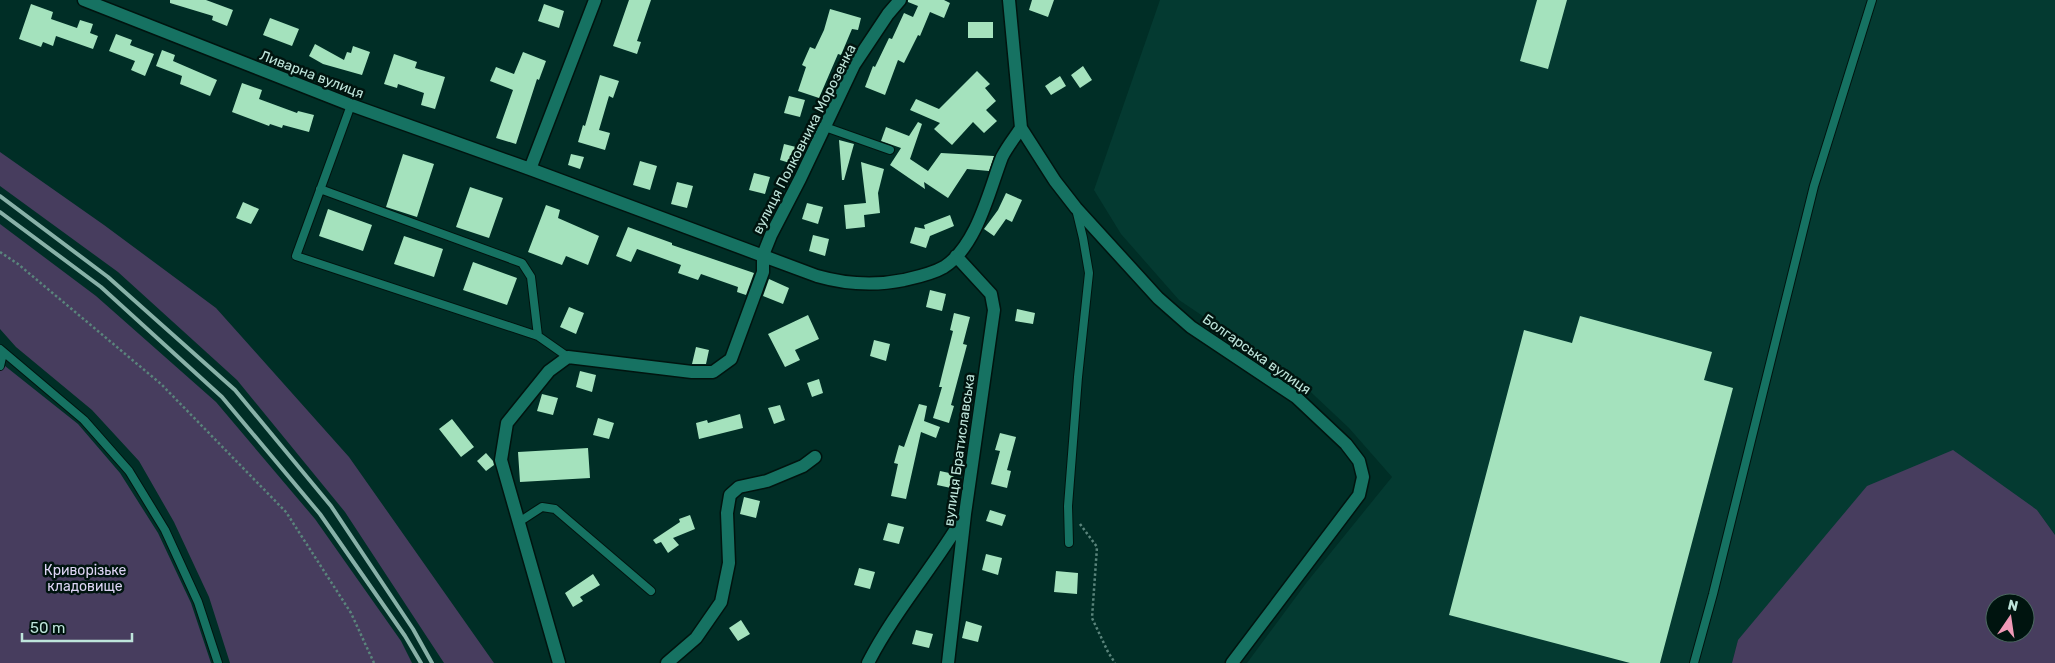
<svg xmlns="http://www.w3.org/2000/svg" width="2055" height="663" font-family="Rubik,sans-serif">
<style>
.built{fill:#043a31}
.green{fill:#473d5e;fill-rule:evenodd}
.building{fill:#a4e2bd}
.lines{fill:none;stroke-linecap:round;stroke-linejoin:round}
.lane-casing{stroke:#00140f;stroke-width:10}
.street-casing{stroke:#00140f;stroke-width:15}
.path{stroke:#5a857c;stroke-width:2.5;stroke-dasharray:2.5 2.5;stroke-linecap:butt}
.lane{stroke:#167262;stroke-width:8}
.street{stroke:#167262;stroke-width:12}
.rail{stroke:#88b1a8;stroke-width:4}
.labels{text-anchor:middle;stroke-width:5;stroke-linejoin:round;paint-order:stroke}
.street-label{font-size:14px;fill:#bee5db;stroke:#00140f}
.park-label{font-size:14px;fill:#ded5f5;stroke:#00140f}
</style>
<rect width="100%" height="100%" fill="#002e26"/>
<path class="built" d="M1160,0H2055V535L2037,510L1738,640L1732,663H1247L1307,582L1392,477L1349,428L1298,380L1179,300L1121,234L1094,190Z"/>
<path class="green" d="M0,152L104,225L216,308L349,457L494,663H444L345,512L237,380L118,272L0,186Z
M0,224L96,296L216,402L315,519L401,641L412,663H230L209,597L174,522L139,461L92,410L16,347L0,329Z
M0,362L78,424L120,473L158,533L191,603L211,663H0Z
M1953,450L2037,510L2055,535V663H1732L1738,640L1867,486ZM1995,603H2025V633H1995Z"/>
<path class="building" d="M170,0H206L233,10L227,26L212,20L213,16L170,3Z
M629,0H651L637,41L641,42L637,54L613,46Z
M908,0H944L950,3L944,18L930,12L920,36L918,35L904,63L898,60L885,95L865,87L873,66L875,67L889,38L892,39L904,13L913,17L918,6L908,2Z
M1032,0H1054L1048,17L1029,10Z
M1537,0H1567L1548,69L1520,61Z
M31,4L53,12L51,19L77,28L80,20L93,24L90,33L98,36L93,49L56,36L53,46L43,42L41,47L19,39Z
M544,4L564,11L559,28L538,21Z
M830,9L861,18L858,30L852,29L841,55L838,54L819,98L798,91L806,67L802,65L810,47L815,49L824,30Z
M270,18L299,29L292,46L263,35Z
M968,22H993V38H968Z
M116,34L132,40L130,45L154,54L145,76L131,70L135,61L109,51Z
M315,44L344,60L347,52L351,53L353,46L370,52L362,75L323,64L309,56Z
M162,50L175,55L173,61L217,80L210,96L180,84L182,76L156,66Z
M523,52L546,61L539,80L537,79L516,144L496,138L513,90L490,81L496,67L514,74Z
M394,54L417,62L415,68L445,77L435,109L421,105L424,93L398,84L397,88L384,84Z
M1083,66L1092,80L1080,88L1071,75Z
M977,71L990,84L985,88L996,101L986,110L997,121L984,133L973,122L952,145L934,129L940,123L910,110L916,99L939,109Z
M600,75L619,81L613,98L609,96L599,130L610,133L605,150L578,142L583,125L585,126Z
M1060,76L1066,86L1051,95L1045,86Z
M242,83L262,90L259,99L297,113L298,111L314,115L309,132L283,125L282,128L270,124L269,126L232,112Z
M789,96L805,100L800,117L784,113Z
M918,122L922,124L910,159L928,171L941,153L994,156L989,171L967,169L948,198L924,182L925,189L890,165L901,148L881,141L886,127L909,136Z
M839,140L854,144L844,180H842Z
M784,144L800,148L796,165L780,160Z
M403,154L434,164L417,217L386,207Z
M571,154L584,157L580,169L568,165Z
M640,161L657,166L650,190L633,185Z
M861,162L884,169L878,193L880,213L864,215L865,227L846,229L844,205L866,203Z
M754,173L770,177L765,194L749,190Z
M677,182L693,186L687,208L671,204Z
M470,187L503,198L489,238L456,227Z
M1006,193L1022,200L1012,222L1006,219L994,236L984,229L998,210Z
M243,202L259,209L251,224L236,218Z
M807,203L823,207L818,224L802,219Z
M546,205L560,210L558,218L599,236L588,265L566,256L562,265L528,252Z
M328,209L372,225L363,251L319,236Z
M950,215L954,226L930,236L926,248L910,243L915,227L925,229L924,225Z
M628,227L672,243V245L754,273L746,295L737,292L738,287L701,274L698,280L678,273L681,265L637,249L631,262L616,256Z
M813,235L829,239L825,256L809,251Z
M404,236L443,249L434,277L394,264Z
M473,262L517,278L507,305L463,290Z
M769,279L789,288L783,304L763,296Z
M930,290L946,294L942,311L926,307Z
M569,307L584,313L576,334L560,327Z
M1017,309L1035,313L1033,324L1015,321Z
M954,313L970,317L963,344L967,345L951,405L954,406L949,423L933,418L942,387H939L953,331L950,330Z
M808,315L819,339L795,350L800,360L785,367L768,334Z
M1580,316L1712,352L1704,380L1733,388L1660,663H1630L1449,615L1524,330L1572,343Z
M874,340L890,344L886,361L870,356Z
M696,347L709,350L706,364H692Z
M580,371L596,375L592,392L576,387Z
M819,379L823,393L812,397L807,383Z
M542,394L558,398L553,415L537,411Z
M919,404L927,406L924,421L940,427L936,438L921,432L906,499L891,496L898,464L894,463L899,445L904,447Z
M780,405L785,420L774,424L768,408Z
M740,414L743,428L699,439L696,423L707,420L708,423Z
M598,418L614,423L609,439L593,435Z
M452,419L474,447L461,457L439,429Z
M1000,433L1016,437L1007,470L1011,471L1007,488L991,484L1000,451L995,450Z
M588,448L590,478L520,482L518,452Z
M486,453L493,461L494,465L486,471L477,461Z
M940,471L954,474L951,488L937,485Z
M744,497L760,501L756,518L740,514Z
M990,510L1006,515L1002,526L986,521Z
M690,515L695,529L673,538L679,545L668,553L661,542L656,544L653,540L680,522L679,519Z
M888,523L904,527L899,544L883,540Z
M986,554L1002,558L998,575L982,570Z
M859,568L875,572L870,589L854,585Z
M1056,571L1078,573L1077,594L1054,592Z
M593,574L600,585L580,597L583,601L573,607L565,593Z
M741,620L750,634L738,641L729,628Z
M966,621L982,626L978,642L962,638Z
M916,630L933,634L929,648L912,644Z"/>
<g class="lines">
<g class="lane-casing">
<path id="lane" d="M351,105L296,256L538,336L568,357
M825,127L890,150
M320,189L522,263L531,277L538,336
M0,349L84,420L129,471L165,530L198,602L218,663
M0,366L3,353
M519,522L542,507L555,509L651,591
M1069,543L1068,506L1078,377L1089,273L1083,238L1077,213
M1694,663L1713,594L1814,186L1872,0"/>
</g>
<g class="street-casing">
<path id="street" d="M84,0L351,105L530,169L817,276C845,284 875,286 904,280C917,277 932,274 944,267C977,246 989,191 1002,157C1007,147 1015,137 1021,128
M1009,0L1021,128L1055,181L1076,208L1158,298L1191,327L1296,397L1346,444L1359,461L1363,477L1359,495L1232,663
M530,169L595,0
M559,663L501,460L507,423L549,371L568,357L692,372H713L731,359L763,272V255L771,235L800,179L854,65L888,14L900,0
M667,663L696,638L721,602L729,563L727,513L730,495L739,487L767,481L803,466L815,457
M868,663C894,612 933,568 962,519
M948,663L965,514L994,310L991,294L956,256"/>
</g>
<path class="path" d="M0,252L18,264L161,384L286,512L351,613L374,663
M1080,524L1097,547L1092,618L1108,652L1115,663"/>
<use href="#lane" class="lane"/>
<use href="#street" class="street"/>
<path class="rail" d="M0,196L108,277L235,390L331,506L413,629L432,663
M0,212L101,287L222,397L320,514L405,636L421,663"/>
</g>
<g class="labels">
<g class="street-label">
<text transform="translate(312 74) rotate(21)" y="5">Ливарна вулиця</text>
<text transform="translate(804 139) rotate(-63)" y="5">вулиця Полковника Морозенка</text>
<text transform="translate(1257 354) rotate(35)" y="5">Болгарська вулиця</text>
<text transform="translate(959 450) rotate(-82)" y="5">вулиця Братиславська</text>
</g>
<g class="park-label">
<text x="85" y="575">Криворізьке<tspan x="85" dy="16">кладовище</tspan></text>
</g>
</g>
<g transform="translate(2010 618) rotate(13)"><circle r="24" fill="#00140f" stroke="#4c6861"/>
<path d="M0-4L9 19L0 12L-9 19Z" fill="#f09ab7"/>
<text y="-8" font-size="14" font-weight="bold" text-anchor="middle" fill="#bee5db">N</text>
</g>
<path d="M22 633v8h110v-8" fill="none" stroke="#bee5db" stroke-width="2.5"/>
<text x="30" y="633" font-size="15" fill="#bee5db" stroke="#00140f" stroke-width="4" paint-order="stroke">50 m</text>
</svg>
